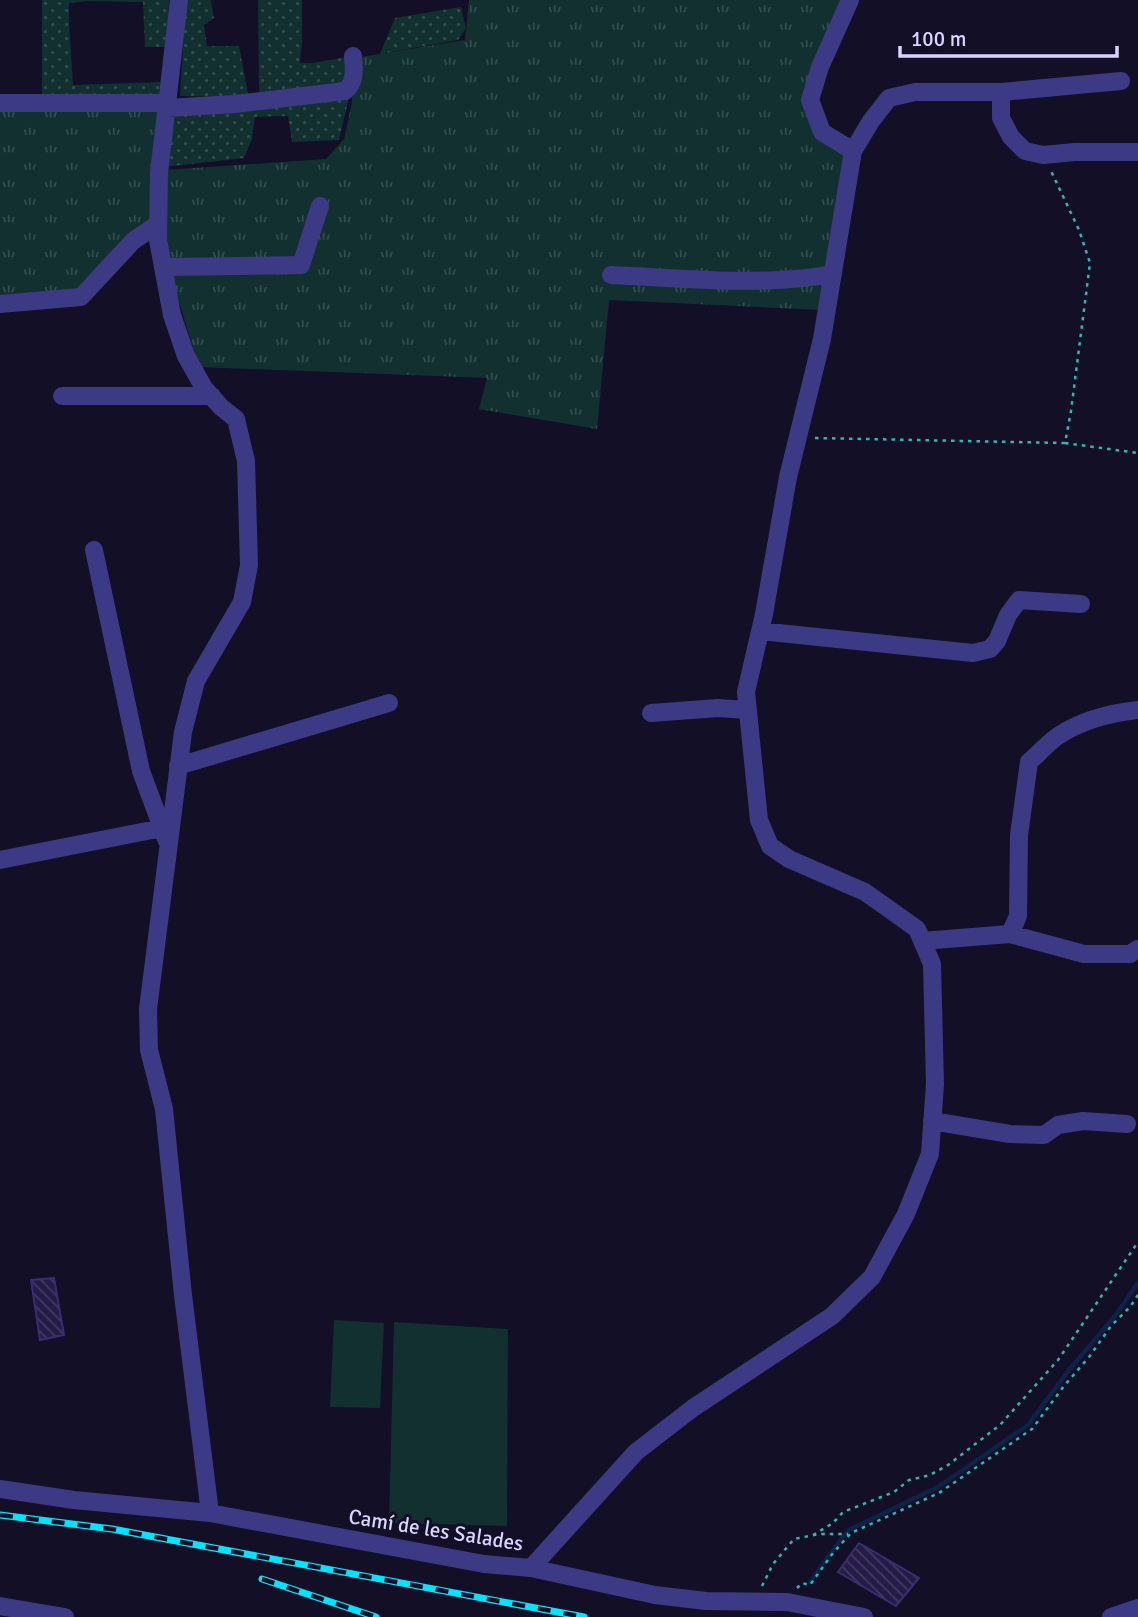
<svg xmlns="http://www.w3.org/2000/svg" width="1138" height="1617" font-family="Signika,sans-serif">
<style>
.grass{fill:url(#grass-tufts)}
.garden{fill:url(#garden-dots)}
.pitch{fill:#12302f}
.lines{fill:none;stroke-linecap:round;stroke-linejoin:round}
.stream{stroke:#0c2248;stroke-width:4.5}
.building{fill:url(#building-back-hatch);stroke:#3b2d73;stroke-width:2}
.path{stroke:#2fb8b0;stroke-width:2.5;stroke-dasharray:3.5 5;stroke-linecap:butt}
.minor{stroke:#3d3a85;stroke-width:18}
.rail-casing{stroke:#00e5ff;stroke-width:7}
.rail{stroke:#130f26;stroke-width:4.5;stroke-dasharray:13;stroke-linecap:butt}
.labels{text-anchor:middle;stroke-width:6;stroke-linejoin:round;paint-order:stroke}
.street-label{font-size:21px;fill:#d9d4ff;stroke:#130f26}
</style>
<defs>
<pattern id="grass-tufts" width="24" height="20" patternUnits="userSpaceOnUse" patternTransform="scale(1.75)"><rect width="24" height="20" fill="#12302f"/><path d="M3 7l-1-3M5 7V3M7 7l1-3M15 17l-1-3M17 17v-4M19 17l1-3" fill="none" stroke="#344d4e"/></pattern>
<pattern id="garden-dots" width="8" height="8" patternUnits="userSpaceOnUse" patternTransform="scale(1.75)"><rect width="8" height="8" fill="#12302f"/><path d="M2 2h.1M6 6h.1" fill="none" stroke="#344d4e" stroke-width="1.8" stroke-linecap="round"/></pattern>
<pattern id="building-back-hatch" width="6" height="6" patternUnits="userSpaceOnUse" patternTransform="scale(1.75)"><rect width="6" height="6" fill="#241b47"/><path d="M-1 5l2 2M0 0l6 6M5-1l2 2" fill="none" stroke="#433b63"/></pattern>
</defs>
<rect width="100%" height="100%" fill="#130f26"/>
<path class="grass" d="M469,0H845L815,63L817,133L852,157L821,310L609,300L597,429L479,409L487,378L199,367L169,269L162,208L164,170L326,159L344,139L352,103V91L361,57L465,40Z
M0,103H167L158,213L75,291L0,298Z"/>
<path class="garden" d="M42,0H169L167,47H145L143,2L88,1L69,3V23L73,85L160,82L159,97L42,94Z
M186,0H211L214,18L204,25L207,46H239L249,98L180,96Z
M258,0H302V41L300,63H313L347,57L348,76L342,84L259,92Z
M461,7L466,28L458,40L380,54L395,18Z
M350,93L339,140L292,142L288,116L255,117L252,139L244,158L164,167L166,149L177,110Z"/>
<path class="pitch" d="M334,1320L384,1323L380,1408L330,1407Z
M394,1322L508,1329L507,1526L389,1523Z"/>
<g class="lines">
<path class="stream" d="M810,1582L836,1546L849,1530L938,1487L1028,1425L1069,1370L1115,1316L1138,1283"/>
</g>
<path class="building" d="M54,1278L64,1335L40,1340L31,1280Z
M859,1543L919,1578L896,1606L838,1572Z"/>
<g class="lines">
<path class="path" d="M815,438L1065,443L1071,411L1090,263L1079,230L1051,171
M1065,443L1138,453
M813,1535L833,1523L843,1512L894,1492L909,1480L930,1475L948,1465L1000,1425L1058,1360L1138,1242
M762,1586L773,1564L794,1539L819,1534H848
M797,1588L802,1583L810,1585L833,1553L851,1533L939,1493L1032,1429L1064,1386L1089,1357L1111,1326L1130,1307L1138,1295"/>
<path class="minor" d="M179,0L159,173L158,240L172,315L186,356L204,388L221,407L236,419L246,461L249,565L242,602L196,681L183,732L148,1009L149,1050L164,1109L183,1295L210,1513
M1001,92V118L1011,137L1025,151L1043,155L1075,152H1138
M0,103H167
M167,108L235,104L345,91C356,82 354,69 353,56
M853,151L871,121L889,98L915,92H1001L1121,81
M163,267L301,265L320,206
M611,275C684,278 761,287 833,274
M0,304L81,297L133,241L158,224
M62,396H212
M94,550L141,771L167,841
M760,631L973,653L990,649L997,641L1008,615L1019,600L1081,604
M651,713L718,708L748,710
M178,766L389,703
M0,860L162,828
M1010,934L1084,954H1130L1138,949
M922,941L1010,934L1018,916L1019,835L1029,762C1038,754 1048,743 1058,736C1082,720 1110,713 1138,710
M932,1121L1010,1134L1044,1135L1058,1125L1083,1121L1127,1124
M0,1489L74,1500L210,1513L484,1564L531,1568L655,1595L706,1601L787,1602L864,1617
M531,1568L636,1452L693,1408L832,1316L872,1277L906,1214L930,1154L935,1084L932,964L917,929L865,892L789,859L770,846L759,820L746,692L764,614L788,477L822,339L853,151L822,132L810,100L820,67L850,0
M0,1606L65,1617
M1111,1617L1138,1608"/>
<g class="rail-casing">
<path id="rail" d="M0,1515L112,1529L584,1617
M262,1579L376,1617"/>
</g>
<use href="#rail" class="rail"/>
</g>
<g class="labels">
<g class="street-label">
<text transform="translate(436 1530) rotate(9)" y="7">Camí de les Salades</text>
</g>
</g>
<path d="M900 46v10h217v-10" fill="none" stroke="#d9d4ff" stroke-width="3.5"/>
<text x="911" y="46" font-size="21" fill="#d9d4ff" stroke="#130f26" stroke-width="5" paint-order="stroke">100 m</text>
</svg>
